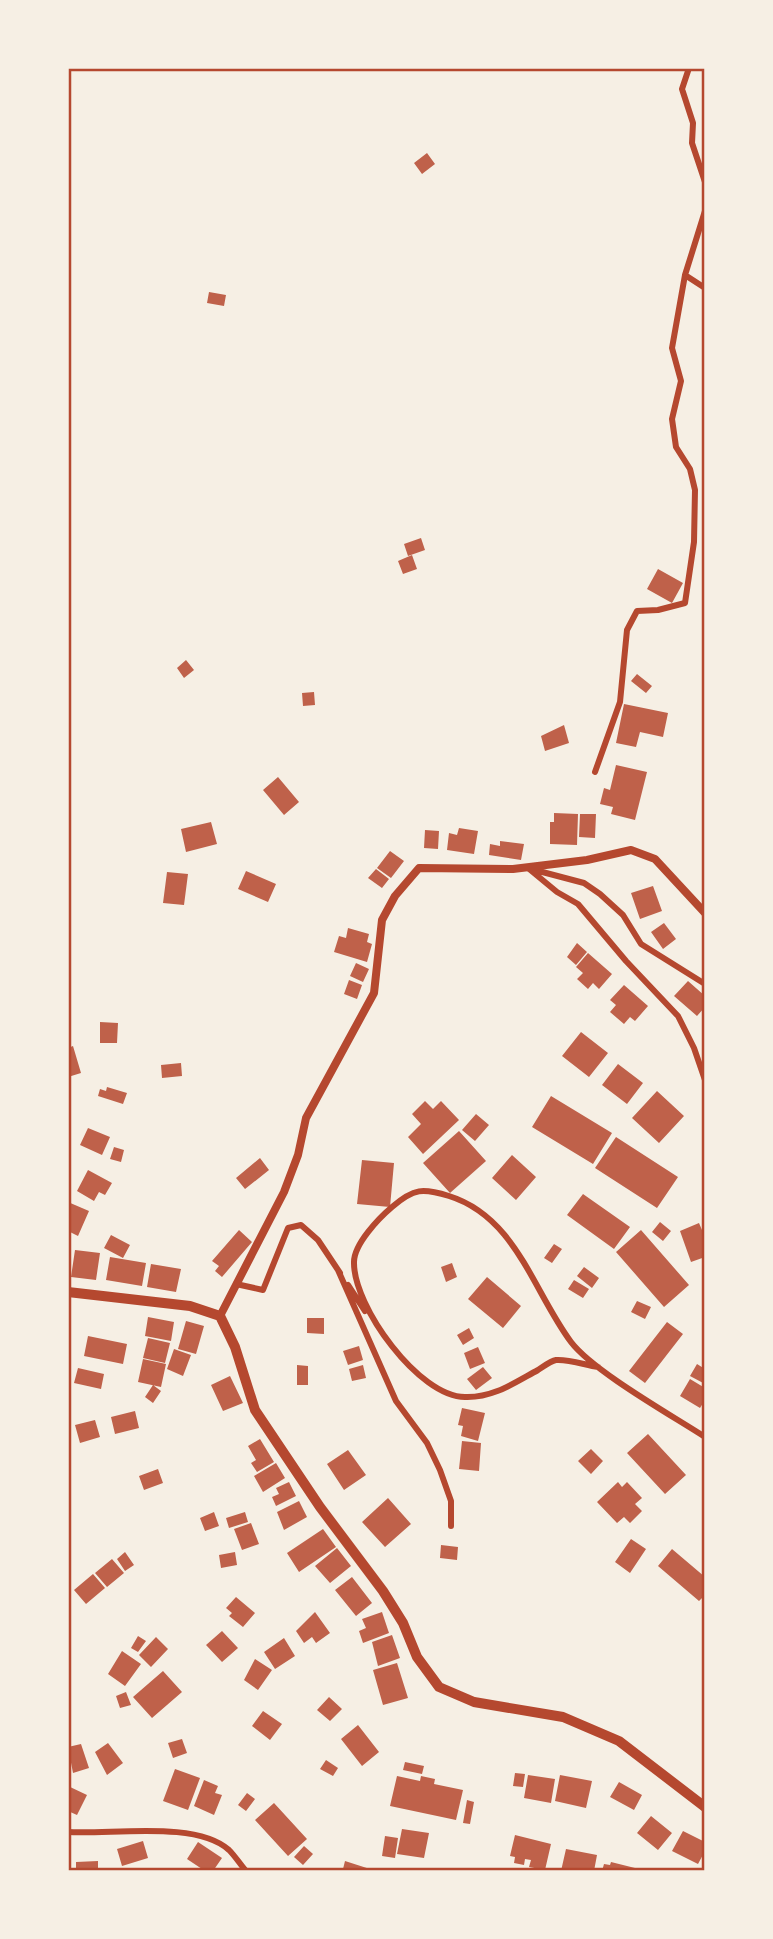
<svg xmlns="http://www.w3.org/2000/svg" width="773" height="1939" font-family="'DM Sans',sans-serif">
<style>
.building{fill:#bf614a}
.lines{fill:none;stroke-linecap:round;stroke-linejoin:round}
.minor{stroke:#b5482f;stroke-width:6}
.tertiary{stroke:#b5482f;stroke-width:8}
.trunk{stroke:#b5482f;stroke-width:10}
.neatline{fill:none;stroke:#b5482f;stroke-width:2.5}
</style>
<rect width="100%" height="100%" fill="#f6efe4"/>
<path class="building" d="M427,153L435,164L422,174L414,163Z
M209,292L226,295L224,306L207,303Z
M421,538L425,550L408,556L404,544Z
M412,555L417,569L403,574L398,561Z
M658,569L683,583L672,603L647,589Z
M186,660L194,670L184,678L177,668Z
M637,674L652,686L646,693L631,681Z
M314,692L315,705L303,706L302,693Z
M624,704L668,713L663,737L640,732L636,747L616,743Z
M564,725L569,743L545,751L541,736Z
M616,765L647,772L635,820L611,814L613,807L600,804L604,788L610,790Z
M278,777L299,802L284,815L263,790Z
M554,813L578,814L577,845L550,844V822H554Z
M580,814H596L595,838L579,837Z
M211,822L217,844L186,852L181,829Z
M459,828L478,831L474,854L447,850L449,833L457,835Z
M425,830L439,831L438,849L424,848Z
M500,841L524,844L521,860L489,855L490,844L500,846Z
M390,851L404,861L391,878L377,868Z
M376,869L389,879L382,888L368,878Z
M246,871L276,884L268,902L238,889Z
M167,872L188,874L184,905L163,903Z
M653,886L662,911L640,919L631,893Z
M664,923L676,939L663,949L651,932Z
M348,928L369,934L367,942L372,944L367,962L334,952L339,936L346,938Z
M577,943L587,952L576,965L567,957Z
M588,953L612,974L599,989L593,983L588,989L577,979L583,973L576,967Z
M356,963L369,969L363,982L350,976Z
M349,980L362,985L357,999L344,994Z
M688,981L705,996V1007L697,1016L674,996Z
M624,985L648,1006L635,1021L630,1017L624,1024L610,1012L616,1005L610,1000Z
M100,1022L118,1023L117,1043H100Z
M581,1032L608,1053L589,1077L562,1056Z
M73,1046L81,1073L68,1077V1048Z
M181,1063L182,1076L162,1078L161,1065Z
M618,1064L643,1083L627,1104L602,1085Z
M107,1087L127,1093L123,1104L98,1096L100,1089L106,1091Z
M657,1091L684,1116L659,1143L632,1118Z
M551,1096L612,1133L593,1164L532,1127Z
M425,1101L433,1109L441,1101L459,1120L423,1154L408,1137L421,1124L412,1114Z
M476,1114L489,1125L475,1141L462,1130Z
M88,1128L110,1137L102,1155L80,1145Z
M459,1131L486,1161L450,1193L423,1163Z
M616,1137L678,1177L657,1208L595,1168Z
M114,1147L124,1150L121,1162L110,1159Z
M512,1155L536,1177L516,1200L492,1178Z
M260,1158L269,1170L245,1189L236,1178Z
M362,1160L394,1163L390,1207L357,1204Z
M88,1170L112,1183L105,1195L99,1192L94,1201L77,1191Z
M583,1194L630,1227L614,1249L567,1215Z
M68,1202L89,1211L78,1236L68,1231Z
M660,1222L671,1231L663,1241L652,1232Z
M699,1223L705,1237V1257L691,1262L680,1231Z
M239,1230L252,1242L222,1277L215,1271L219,1266L212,1261Z
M641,1230L689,1285L664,1307L616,1252Z
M111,1235L130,1245L123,1258L104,1248Z
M554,1244L562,1249L552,1263L544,1258Z
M75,1250L100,1253L96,1280L71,1277Z
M110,1257L146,1263L142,1286L106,1280Z
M452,1263L457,1277L446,1282L441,1267Z
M151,1264L181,1269L176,1292L147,1287Z
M584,1267L599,1278L592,1288L577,1276Z
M487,1277L521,1306L503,1328L468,1299Z
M574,1280L589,1289L583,1298L568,1289Z
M637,1301L651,1307L645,1319L631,1312Z
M148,1317L174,1322L171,1341L145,1336Z
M307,1318H324V1334L307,1333Z
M186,1321L204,1326L196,1354L178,1349Z
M667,1322L683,1334L645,1383L629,1371Z
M469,1328L474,1338L463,1345L457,1335Z
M88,1336L127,1344L123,1364L84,1356Z
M148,1338L170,1343L165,1363L143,1358Z
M359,1346L363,1360L348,1365L343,1351Z
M478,1347L485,1363L470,1369L464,1353Z
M174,1349L191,1355L183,1376L167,1369Z
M143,1359L166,1364L161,1387L138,1382Z
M697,1364L705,1369V1384L690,1376Z
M297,1365L308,1366V1385H297Z
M363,1365L366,1378L352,1381L349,1369Z
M483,1367L492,1378L476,1390L467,1379Z
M78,1368L104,1374L101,1389L74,1383Z
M230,1376L243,1403L223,1411L211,1385Z
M690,1379L705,1388V1400L700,1408L680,1396Z
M153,1385L161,1391L153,1403L145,1397Z
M462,1408L485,1413L478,1441L461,1436L463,1426L458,1425Z
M135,1411L139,1428L115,1434L111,1417Z
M95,1420L100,1437L80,1443L75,1425Z
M648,1434L686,1475L665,1494L627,1453Z
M260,1439L274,1462L257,1472L251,1463L256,1460L248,1446Z
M462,1441L481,1443L479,1471L459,1469Z
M591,1449L603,1461L591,1474L578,1461Z
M348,1450L366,1475L344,1490L327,1464Z
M276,1463L285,1478L263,1492L254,1476Z
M158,1469L163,1483L144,1490L139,1476Z
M289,1482L296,1496L276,1506L272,1497L279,1494L276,1488Z
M618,1482L622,1487L627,1482L642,1498L635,1504L642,1511L630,1523L624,1517L617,1523L597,1502Z
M388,1498L411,1524L385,1547L362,1522Z
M299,1501L307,1517L284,1530L277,1512Z
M214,1512L219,1526L205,1531L200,1518Z
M245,1512L248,1522L229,1528L226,1518Z
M251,1523L259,1544L242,1550L234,1529Z
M323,1529L336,1547L299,1572L287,1553Z
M631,1539L646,1549L630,1573L615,1562Z
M441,1545L458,1547L457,1560L440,1558Z
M337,1548L351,1566L330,1583L315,1566Z
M672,1549L705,1577V1595L699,1601L658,1566Z
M125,1552L134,1565L125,1571L117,1559Z
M235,1552L237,1565L221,1568L219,1555Z
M112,1559L124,1573L107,1587L95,1573Z
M93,1574L105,1588L86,1604L74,1590Z
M352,1577L372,1603L356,1616L335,1590Z
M236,1597L255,1613L243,1627L229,1616L232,1613L226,1608Z
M315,1612L330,1633L316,1643L312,1637L304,1643L296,1631Z
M382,1612L389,1633L363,1643L359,1631L366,1628L362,1619Z
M222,1631L238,1648L222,1662L206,1645Z
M392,1635L400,1658L378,1666L372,1642Z
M138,1636L146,1641L138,1652L131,1648Z
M156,1637L168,1649L151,1667L139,1655Z
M284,1638L295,1656L275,1669L264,1652Z
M122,1651L141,1664L125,1686L108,1674Z
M255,1659L272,1670L258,1690L244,1680Z
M397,1663L408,1698L383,1705L373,1670Z
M163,1671L182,1692L152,1718L133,1697Z
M126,1692L131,1705L120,1708L116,1696Z
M329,1697L342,1709L330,1721L317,1710Z
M263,1711L282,1724L270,1740L252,1726Z
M358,1725L379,1752L362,1766L341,1739Z
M182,1739L187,1753L173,1758L168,1743Z
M108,1743L123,1763L107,1775L95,1752Z
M81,1744L89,1768L73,1773L68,1747Z
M326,1760L338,1768L333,1776L320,1769Z
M405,1762L424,1766L422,1774L403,1770Z
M175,1769L200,1778L188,1810L163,1801Z
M515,1773L525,1774L523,1787L513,1786Z
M528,1775L555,1779L551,1803L524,1798Z
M560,1775L592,1781L586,1808L555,1801Z
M397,1776L420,1781L421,1776L435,1779L434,1784L463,1790L456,1820L390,1806Z
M204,1780L218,1786L215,1793L222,1795L214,1815L194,1806Z
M619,1782L642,1795L634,1810L610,1797Z
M68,1786L87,1795L77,1815L68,1811Z
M247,1793L255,1799L246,1811L238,1805Z
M467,1800L474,1802L470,1824L463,1823Z
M274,1803L307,1839L288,1856L255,1820Z
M651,1816L672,1833L658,1850L637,1833Z
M402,1829L429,1833L424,1858L397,1854Z
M683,1831L705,1842V1851L698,1864L672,1851Z
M515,1835L551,1844L545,1870L529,1867L531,1860L525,1859L524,1865L514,1863L515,1857L510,1856Z
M385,1836L398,1838L395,1858L382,1856Z
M143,1841L148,1858L122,1866L117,1849Z
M198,1842L222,1858L213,1871H205L187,1859Z
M304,1846L313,1854L303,1865L294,1857Z
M566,1849L597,1855L594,1871H561Z
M98,1861V1871H76V1862Z
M345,1861L373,1870L372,1871L343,1869Z
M611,1862L635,1868L634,1871H602L604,1864L610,1865Z"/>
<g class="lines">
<path class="minor" d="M689,68L682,89L693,123L692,143L705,182
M705,211L685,275L705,288
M595,772L620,702L627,630L637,611L658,610L685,603L694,542L695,490L690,469L676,447L672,419L681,381L672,348L685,275
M528,868L557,892L578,904L626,961L678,1016L694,1048L705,1080
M531,869L584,883L600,894L623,915L641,944L705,984
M338,1270L396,1401L427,1443L440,1470L451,1501V1526
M236,1284L263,1290L288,1228L301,1225L318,1240L340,1273
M348,1285L365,1311
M598,1367C585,1365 569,1359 556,1360C550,1361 543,1367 538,1370C514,1383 493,1398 465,1397C419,1397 353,1306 354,1262C354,1244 379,1218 392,1207C414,1188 423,1188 449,1196C516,1217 533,1291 571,1342C593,1371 671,1415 705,1437
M68,1832C110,1835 196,1820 229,1850C235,1856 240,1864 246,1871"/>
<path class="tertiary" d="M220,1316L284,1192L298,1155L306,1118L374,993L382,920L395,896L419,868L513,869L587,860L631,850L655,859L705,913"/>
<path class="trunk" d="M68,1292L190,1306L220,1316L235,1347L255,1410L320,1507L383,1591L403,1623L417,1657L439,1687L474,1702L563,1717L619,1741L705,1807"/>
</g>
<rect width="773" height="1939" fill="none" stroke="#f6efe4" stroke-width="140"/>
<rect x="70" y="70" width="633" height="1799" class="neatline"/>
</svg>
